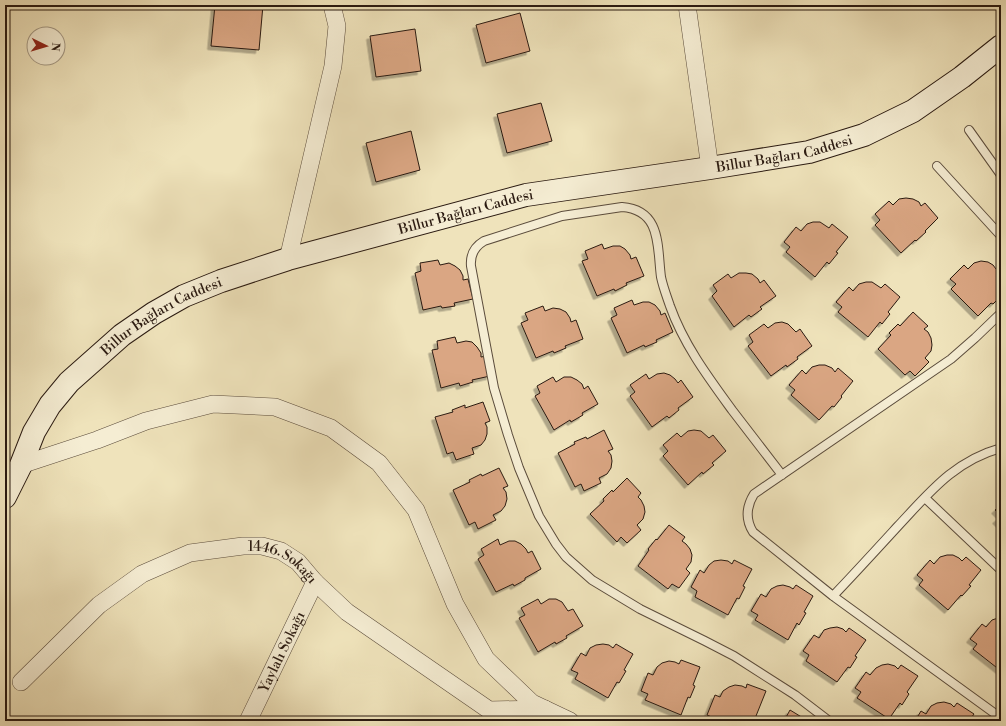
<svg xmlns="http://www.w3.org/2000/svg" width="1006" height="726" font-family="'Libre Bodoni',serif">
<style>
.building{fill:#daa683;stroke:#2a1a11;filter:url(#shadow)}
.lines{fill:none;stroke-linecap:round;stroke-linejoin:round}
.lane-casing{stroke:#5b4c3c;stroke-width:10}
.street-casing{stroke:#5b4c3c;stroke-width:18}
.secondary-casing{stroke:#2a1a11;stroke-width:24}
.lane{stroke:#f5edd3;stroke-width:8}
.street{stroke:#f5edd3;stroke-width:17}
.secondary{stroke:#f5edd3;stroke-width:22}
.labels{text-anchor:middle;stroke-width:3.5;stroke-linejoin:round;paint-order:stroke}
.street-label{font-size:14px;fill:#2a1a11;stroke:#f5edd3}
</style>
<defs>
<filter id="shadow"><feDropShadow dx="-3.5" dy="3.5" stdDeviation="0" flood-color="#0004"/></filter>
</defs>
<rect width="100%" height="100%" fill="#efe3bb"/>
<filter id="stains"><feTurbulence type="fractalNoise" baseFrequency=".005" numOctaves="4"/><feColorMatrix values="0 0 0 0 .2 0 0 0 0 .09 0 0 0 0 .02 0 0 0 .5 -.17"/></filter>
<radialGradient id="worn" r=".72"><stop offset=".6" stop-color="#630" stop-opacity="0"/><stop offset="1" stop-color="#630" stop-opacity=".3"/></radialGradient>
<path class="building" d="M215,5H263L259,50L211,46Z
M520,13L530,51L486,63L476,25Z
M415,29L421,71L376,77L370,36Z
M541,103L552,141L507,153L497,114Z
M411,131L420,170L376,182L366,143Z
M906,198L913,199L919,202L921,206L925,203L938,218L925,231L926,232L916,241L915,240L901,253L875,225L880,220L875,214L889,201L893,205L899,199Z
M813,222H820L829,228L832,224L848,237L836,252L838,253L829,264L827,262L815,277L786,252L790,247L784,242L796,227L801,231L807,224Z
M602,244L604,249L613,246H620L625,249L630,255L631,259L636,257L644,276L626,283L627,285L615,291L614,289L597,296L582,261L588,259L585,251Z
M438,260L440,265L449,263L455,266L460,270L463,276V280L468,279L473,299L454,303L455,306L442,308L441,306L423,310L415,273L421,271L420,263Z
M981,261L988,262L993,265L996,269L1000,266L1001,267V296L993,304L991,303L978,316L951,289L956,284L950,279L964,265L968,269L974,263Z
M739,273H746L752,274L758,279L760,283L764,280L776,296L760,307L762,309L751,317L749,315L734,327L712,296L717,291L713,285L728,274L731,278Z
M866,282H872L881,288L885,284L900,297L888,312L890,314L882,324L880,322L868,337L838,312L842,307L836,302L849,287L853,291L859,284Z
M632,300L634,305L643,302H649L655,305L660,311L661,315L665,313L673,332L656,340L657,342L645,347L644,345L627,353L611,318L617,315L614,308Z
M543,306L545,311L553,308L560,309L566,312L570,318L571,322L576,320L583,339L565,346L566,348L554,353L553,351L536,358L521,323L528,320L525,313Z
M913,312L928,326L924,329L928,332L931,338L932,345L931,351L925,358L929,362L915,376L910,371L905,375L878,349L891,335L889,333L898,324L900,326Z
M782,322L788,324L796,332L800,329L812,346L797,357L798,359L787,367L786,365L771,376L748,346L753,342L749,335L764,324L768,328L775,323Z
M455,337L457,343L466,341L472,342L477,347L481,353V357L486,356L490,376L472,380L473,382L460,386L459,383L441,388L432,350L438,349L437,341Z
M819,365H825L832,368L835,372L838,368L853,381L841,396L842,397L834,407L832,406L819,420L791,395L795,390L789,385L802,370L806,374L812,367Z
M664,373L670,375L675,379L678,383L681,380L693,397L678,408L679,410L669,418L667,416L652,427L630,396L635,392L630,385L646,374L649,379L657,374Z
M553,377L556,382L564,377H571L577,380L582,384L584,389L588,386L598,404L582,413L583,415L571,422L570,420L554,430L535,396L540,393L537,386Z
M483,402L490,421L485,423L487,427V434L485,440L481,445L472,448L474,454L456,460L453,452L447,454L435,417L453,412L452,410L465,405V408Z
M604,430L613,449L608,451L611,455L612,461L611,468L607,474L599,478L601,483L584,491L581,484L575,487L558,453L575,444L574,442L586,437L587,439Z
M694,430L701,431L709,438L713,435L726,451L712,463L714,465L703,474L702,472L688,485L663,456L668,451L663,445L677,433L681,437L688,431Z
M499,468L508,486L503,488L506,492L507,499L505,506L501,511L493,515L496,520L478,529L475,522L469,525L453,490L470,482L469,480L481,474L482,476Z
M627,478L641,493L638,497L641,500L644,506L645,512L643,519L637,525L641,530L627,543L621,537L617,542L590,514L604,501L603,499L612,490L613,492Z
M1001,505V516L995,510Z
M1001,516V525L996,520Z
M669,525L685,537L682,541L686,544L690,549L692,555L691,562L686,569L690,573L679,588L672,584L668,589L638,566L649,550L648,549L656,539L657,540Z
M498,539L500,545L509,541H515L521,544L526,549L528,553L532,551L541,569L525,578V580L514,586L513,584L496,592L478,559L484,555L481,549Z
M947,555H953L959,558L962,561L966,557L981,570L969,585L971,586L962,596L961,595L948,610L919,585L923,580L917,575L930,560L934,564L940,557Z
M721,560L728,561L732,564L734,560L752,569L743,586L745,587L739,599L737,598L728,615L695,597L697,591L691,587L700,570L704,573L709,565L714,561Z
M783,585L790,587L793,589L796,585L813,596L804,612L806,613L799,625L797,623L788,640L755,620L758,615L751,611L761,594L766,597L771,589L777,586Z
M538,599L541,604L549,599H556L562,602L568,611L573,609L583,626L566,636L567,638L556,644L555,642L538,652L519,618L525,615L521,608Z
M1001,617V671L973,649L977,644L970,639L982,624L986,627L992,620Z
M837,627L843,629L846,632L849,628L866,640L855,656L857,657L850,668L848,667L837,682L806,661L809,655L803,651L814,635L819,638L824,630L830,628Z
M603,644L609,645L613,648L616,644L633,654L624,670L626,671L619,683L617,682L608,698L575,679L578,673L571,670L581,653L586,656L590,648L596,645Z
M681,660L700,667L693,685L695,686L690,698L688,697L681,715L645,700L648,694L641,691L648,673L653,675L657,667L662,663L669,661L675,662L679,664Z
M888,664L895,666L898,669L901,665L918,676L907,692L909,694L902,705L900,703L889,719L857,698L861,692L855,688L866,672L870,675L876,668L882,665Z
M747,684L766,691L754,721H713L714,718L707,715L715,695L720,697L723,691L729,687L735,685L742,686L746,688Z
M944,702L951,704L954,707L957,703L974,714L969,721H915L921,711L926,714L931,706L937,703Z
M790,710L808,721H784Z"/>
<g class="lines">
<g class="lane-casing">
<path id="lane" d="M969,130L1001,175
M937,166L1001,236
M1001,313L975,338L951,359L754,494C746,507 745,519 753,532L833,596L1001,718
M782,475C765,453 749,432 732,410C708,377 684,345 670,306C667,297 663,287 661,277C657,247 662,210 622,207L562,216L484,241C474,247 470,255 471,266L494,388L508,435L519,468L539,516L556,544L566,557L592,580L640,609L705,641L734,656L795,695L829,721
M925,498L1001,570
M833,596C855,573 876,550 898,526C929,493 954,461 1001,448"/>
</g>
<g class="street-casing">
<g id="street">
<path d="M687,5L710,168"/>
<path d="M288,259L333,66L337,26L332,5"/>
<path d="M21,465L97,440L146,421L213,404L275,407L331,428L379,463L416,510L455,604L486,659L532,703L570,721"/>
<path id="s1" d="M21,682L99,605L142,574L190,553L243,546H262L281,551L298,562L315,582L347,612L489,710L545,709"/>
<path id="s2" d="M248,721L315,582"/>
</g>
</g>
<g class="secondary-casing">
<g id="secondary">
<path id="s3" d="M5,497L21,465L34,432L50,405L69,382L122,335L154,313L184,296L221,281L288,259L526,195L710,168L809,152L864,135L913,111L962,77L1001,46"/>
</g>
</g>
<use href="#lane" class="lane"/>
<use href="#street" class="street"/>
<use href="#secondary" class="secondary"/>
</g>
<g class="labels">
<g class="street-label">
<text dy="5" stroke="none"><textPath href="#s3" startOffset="895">Billur Bağları Caddesi</textPath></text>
<text dy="5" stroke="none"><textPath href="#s3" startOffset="571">Billur Bağları Caddesi</textPath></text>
<text dy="5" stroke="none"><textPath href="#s3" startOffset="247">Billur Bağları Caddesi</textPath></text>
<text dy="5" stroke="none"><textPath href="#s1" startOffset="313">1446. Sokağı</textPath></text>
<text dy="5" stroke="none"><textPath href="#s2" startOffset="77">Yaylalı Sokağı</textPath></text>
</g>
</g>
<rect width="1006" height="726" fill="none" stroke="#efe3bb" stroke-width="20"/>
<rect x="6" y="6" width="994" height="714" fill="none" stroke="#2a1a11" stroke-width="2"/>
<rect x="10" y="10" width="986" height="706" fill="none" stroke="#2a1a11"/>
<g transform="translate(46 46) rotate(95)"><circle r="19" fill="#f5edd3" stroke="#a49985"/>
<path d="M0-3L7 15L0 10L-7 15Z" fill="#8f2418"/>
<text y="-6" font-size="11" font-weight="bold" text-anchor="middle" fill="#2a1a11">N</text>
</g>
<rect width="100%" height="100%" filter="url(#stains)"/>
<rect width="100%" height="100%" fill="url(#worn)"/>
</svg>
